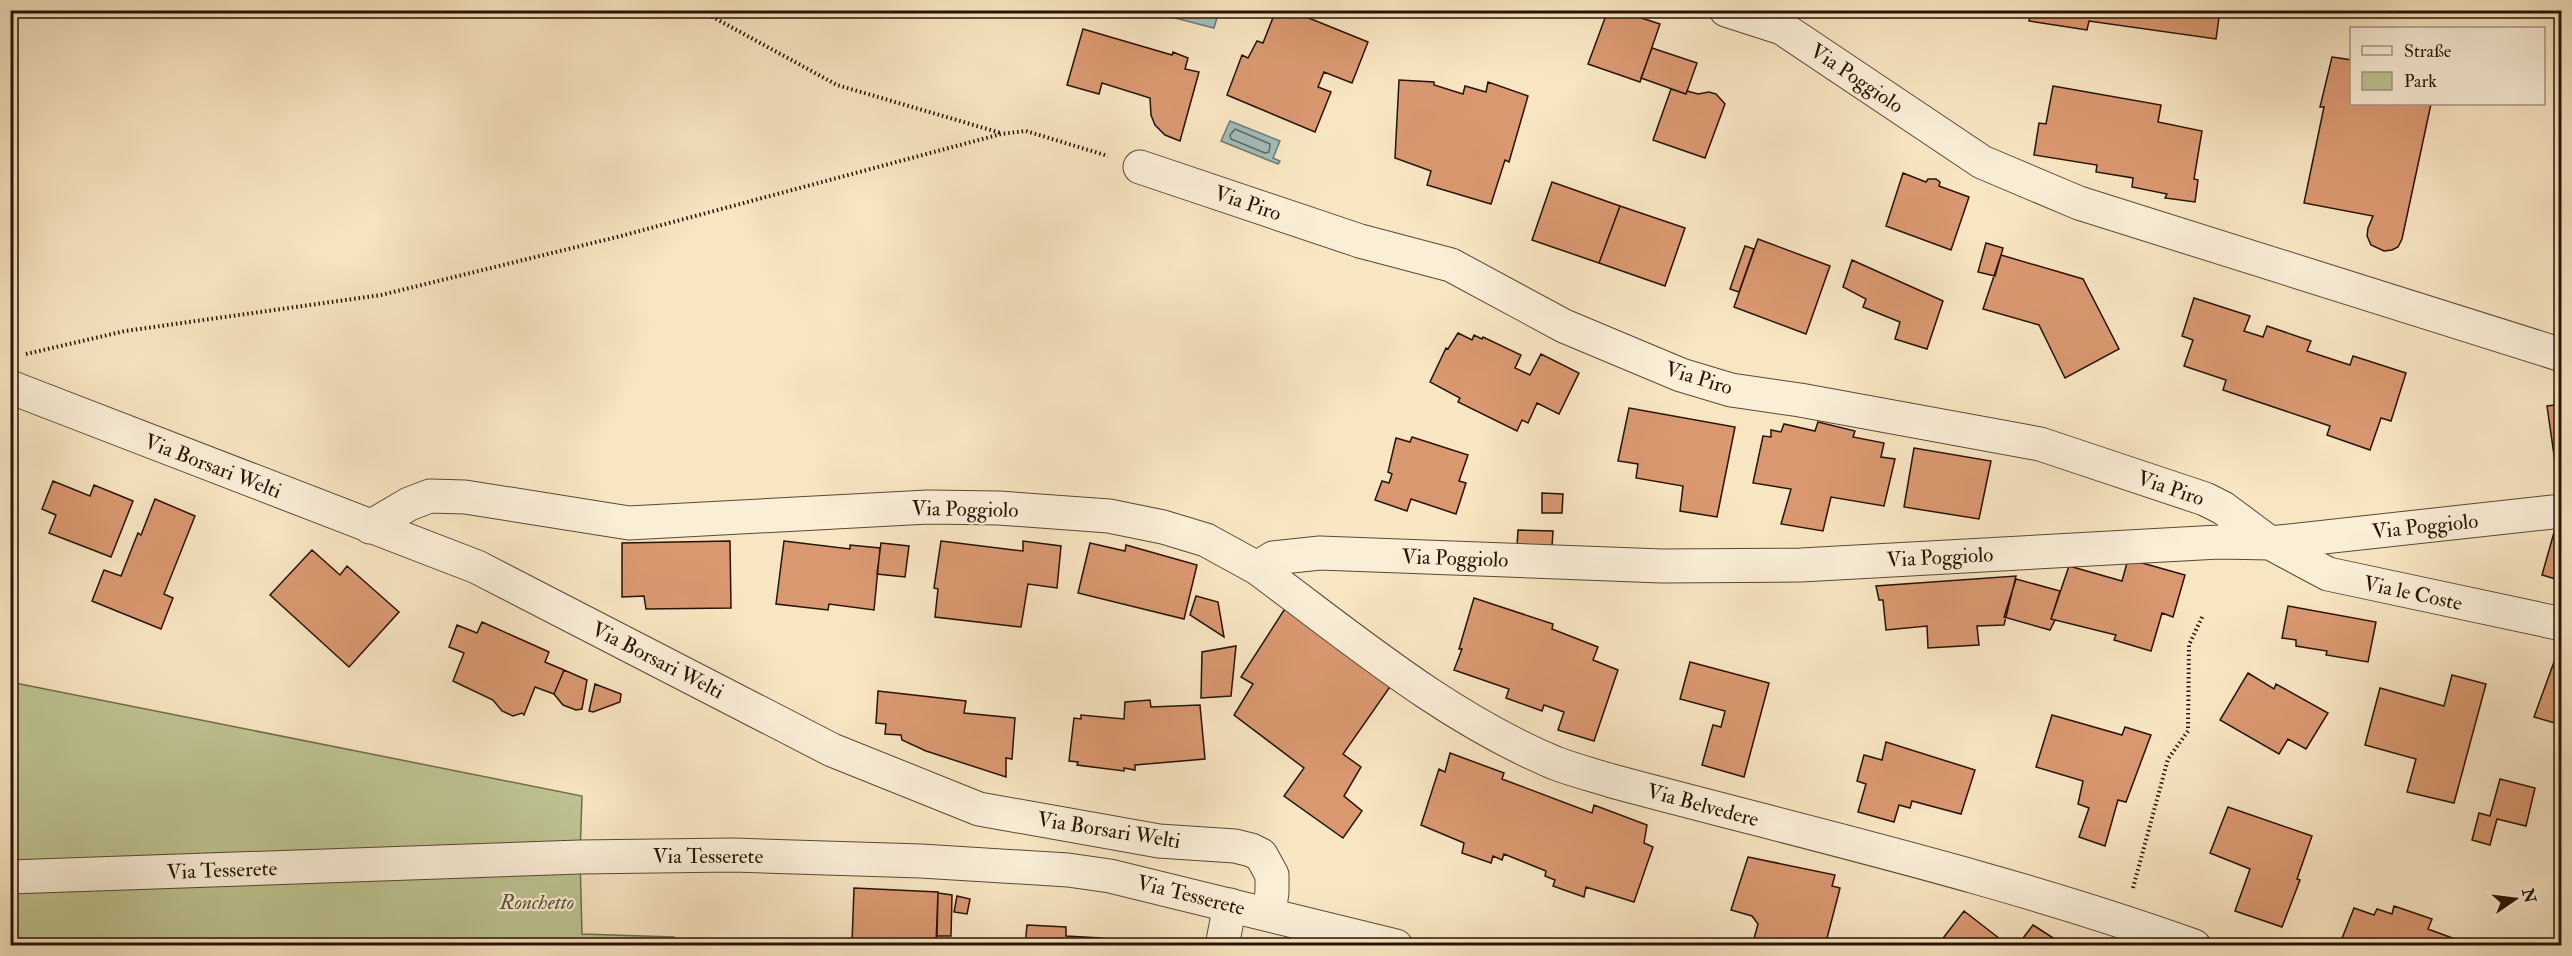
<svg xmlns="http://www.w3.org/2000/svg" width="2572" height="956" font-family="'IM FELL Double Pica',serif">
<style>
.green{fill:#bec492;stroke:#726c4a;stroke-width:1.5}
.water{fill:#a0bdbc;stroke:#6f7972;stroke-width:1.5}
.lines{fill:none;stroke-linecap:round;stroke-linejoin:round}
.shore{stroke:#636860;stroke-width:1.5}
.building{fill:#da9871;stroke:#261303;stroke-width:1.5}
.minor-casing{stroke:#5a4833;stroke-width:35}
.tertiary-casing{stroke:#5a4833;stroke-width:35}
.path{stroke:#261303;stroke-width:4;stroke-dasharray:1.5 3;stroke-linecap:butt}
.minor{stroke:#faeed7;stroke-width:33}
.tertiary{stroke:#faeed7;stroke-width:33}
.labels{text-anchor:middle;stroke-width:4.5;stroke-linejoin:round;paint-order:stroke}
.street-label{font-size:21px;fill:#261303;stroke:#faeed7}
.park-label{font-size:21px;font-style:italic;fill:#5b5135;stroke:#faeed7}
</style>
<rect width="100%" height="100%" fill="#f8e5c2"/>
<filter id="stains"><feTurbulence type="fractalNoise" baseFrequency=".00333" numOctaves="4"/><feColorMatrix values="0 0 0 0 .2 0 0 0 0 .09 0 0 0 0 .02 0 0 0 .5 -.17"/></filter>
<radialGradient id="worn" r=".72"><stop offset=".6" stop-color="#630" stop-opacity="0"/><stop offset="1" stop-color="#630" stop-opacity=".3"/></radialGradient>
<path class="green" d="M10,682L582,796L580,857L582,934L674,937L673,945H11Z"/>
<path class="water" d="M1172,11V10L1219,11L1214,28L1171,17Z
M1230,121L1280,141L1273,158L1280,161L1278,164L1221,141Z"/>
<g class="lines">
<path class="shore" d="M1235,129L1270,144L1269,152L1265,153L1231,139L1230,135Z"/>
</g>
<path class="building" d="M1276,10H1289L1368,42L1352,83L1324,72L1318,87L1331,92L1315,132L1227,95L1242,55L1248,58L1257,41L1263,43Z
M1608,10L1625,16L1626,13L1660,24L1640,82L1588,64Z
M2031,10H2220L2216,39L2089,21L2087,30L2029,21Z
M1083,29L1172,55L1173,52L1188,58L1185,69L1199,72L1180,141L1165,135L1155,125L1151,115L1150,98L1102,83L1099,94L1067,85Z
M1652,48L1697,63L1686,94L1641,78Z
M2332,57L2352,60V104H2431L2402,239L2398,247L2392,250L2384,251L2371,245L2367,236L2368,228L2373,216L2304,203L2324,107H2320Z
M1399,80L1434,82V85L1463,94L1465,86L1486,92L1488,82L1528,96L1509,162L1505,160L1491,204L1427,185L1431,171L1395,158Z
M2053,86L2161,105L2158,122L2202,131L2194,179L2198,180L2195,202L2165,198L2167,194L2132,187L2133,178L2096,172L2097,165L2034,155L2039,123L2046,124Z
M1671,89L1686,94L1687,91L1698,94L1709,92L1716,94L1725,104L1705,158L1653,140Z
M1903,173L1926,182L1928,179H1936L1940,182L1939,186L1969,197L1951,250L1886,226Z
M1552,182L1620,206L1599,263L1532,240Z
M1620,206L1685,228L1665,286L1599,263Z
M1758,239L1830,266L1806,334L1734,307Z
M1986,243L2003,248L1995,276L1978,272Z
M1745,246L1754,249L1739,292L1730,289Z
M2001,255L2083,279L2119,349L2065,378L2039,325L1983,309Z
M1852,260L1943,301L1927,349L1895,339L1900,322L1863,307L1866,299L1843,287Z
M2194,298L2250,316L2244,331L2263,337L2267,326L2311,341L2307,351L2350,365L2353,356L2406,373L2391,421L2381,418L2370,450L2327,435L2330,426L2223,390L2226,380L2184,366L2193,340L2182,336Z
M1458,333L1472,340L1474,335L1482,339L1483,337L1521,355L1515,368L1530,375L1541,354L1579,373L1559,414L1537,403L1528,423L1522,420L1517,431L1458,402L1460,398L1430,382L1446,348L1448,349Z
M2562,404V483H2558L2547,406Z
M1629,408L1735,427L1717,517L1680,511L1683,486L1636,478L1638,464L1618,461Z
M1818,422L1855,431L1853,437L1884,443L1881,457L1895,459L1884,506L1831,497L1823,531L1781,524L1791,489L1753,483L1763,436L1771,437V430L1781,432L1784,424L1815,431Z
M10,430L15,432L10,444Z
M1412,437L1468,455L1459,481L1466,483L1456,514L1411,499L1407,511L1375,500L1382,481L1389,483L1392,474L1388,472L1396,438L1410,442Z
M1914,448L1991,461L1979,519L1904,507Z
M53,481L90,496L94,485L133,501L111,557L49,533L56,515L42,509Z
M1542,493L1563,494L1562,513H1542Z
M155,499L195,516L164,594L173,598L161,629L92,601L104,570L121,576L138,533L141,535Z
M2555,529L2562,531V581L2542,575Z
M1518,530L1553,531L1552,547L1517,546Z
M730,541L731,608L646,609L644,596L622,597V543Z
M784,541L850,549V545L880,548L874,610L829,604L828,610L776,604Z
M941,541L1023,551V541L1061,546L1057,588L1028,584L1021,627L935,617L938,589L934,588Z
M881,543L909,546L905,577L877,574Z
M1090,543L1125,551L1126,545L1197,565L1184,619L1078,593Z
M312,550L340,575L347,566L399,612L349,667L270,595Z
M2128,559L2185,575L2173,617L2162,613L2151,651L2114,640L2116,635L2051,619L2069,566L2122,581Z
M2016,576L2004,625L1977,626L1979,645L1928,648L1927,626L1886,630L1883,600H1879L1876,586Z
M2016,579L2060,591L2051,619L2055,620L2050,630L2004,617Z
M1196,596L1218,602L1224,637L1190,615Z
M1474,598L1553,624L1552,629L1598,647L1593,660L1618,670L1594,741L1558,730L1564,712L1544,705L1542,711L1506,698L1509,689L1454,670L1462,649H1459Z
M2288,606L2376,622L2368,662L2326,655L2327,651L2296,646V640L2282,638Z
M1286,607L1392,684L1343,754L1361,767L1344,796L1362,811L1343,838L1284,796L1304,768L1234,715L1253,684L1241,677Z
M482,622L549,652L545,662L564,670L554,694L535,687L524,715L522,713L513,716L502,711L493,700L453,681L464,653L449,647L457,625L477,633Z
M1236,646L1231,696L1201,698L1202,652Z
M2558,651L2562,652V725L2534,717Z
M1690,662L1769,683L1744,777L1702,765L1713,725L1721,727L1725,711L1680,699Z
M564,670L587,680L582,709L576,710L563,705L554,694Z
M2248,673L2274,689L2276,684L2328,713L2306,749L2288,739L2279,754L2220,720Z
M2452,675L2486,684L2454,803L2407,792L2416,759L2365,745L2380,688L2444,706Z
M595,684L621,694L620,702L593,712L589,711Z
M878,691L966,701L964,713L1015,718L1012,759L1006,758V777L926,751L902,740L901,735L885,734L886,724L876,723Z
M1150,700L1151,707L1200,705L1205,759L1135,765V770L1124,768V771L1077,765L1078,762L1069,761L1074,718L1081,719V715L1124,719L1125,702Z
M2052,715L2122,735L2125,727L2151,735L2126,802L2118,800L2105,846L2079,837L2089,808L2078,804L2083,781L2036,767Z
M1886,742L1975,770L1961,814L1912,801L1910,808L1899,805L1894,822L1858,812L1866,784L1857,781L1864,755L1882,760Z
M1450,753L1504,773L1502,779L1592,813L1594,805L1647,825L1644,843L1653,847L1634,902L1586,887L1584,897L1553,886L1555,880L1545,876L1546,871L1504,854L1502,860L1493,856L1491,863L1462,853L1464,843L1421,825L1439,769L1445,772Z
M2500,779L2535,788L2526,826L2497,819L2490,845L2472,840L2479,813L2490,816Z
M2228,807L2312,836L2297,879L2300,880L2282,927L2235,911L2250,869L2210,853Z
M1748,857L1835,875L1832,886L1840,888L1825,946H1752L1758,924L1752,916L1731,910Z
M854,888L938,892L936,944L852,943Z
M938,893L952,895L951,936H937Z
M957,896L970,899L967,914L954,912Z
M2394,906L2432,919L2428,929L2455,939L2452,946H2339L2354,908L2374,915L2377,909L2392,914Z
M1964,911L2009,946H1937Z
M1027,925L1066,927V936L1101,938V940L1121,942V946H1025Z
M2033,925L2061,943L2059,946H2017Z
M2515,939L2534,946H2513Z"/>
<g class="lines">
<g class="minor-casing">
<path id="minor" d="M1726,10L1782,28L1982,162L2079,203L2562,355
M1140,167L1360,241L1451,265L1564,326L1681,375L1731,390L1800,400L2040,444L2205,499L2223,508L2270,543L2328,574L2562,624
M10,387L477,567L832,750L979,809L1159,841L1235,846L1251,850L1261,855L1272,875V892L1269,914
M370,527L409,504L430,496L465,497L629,523L928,507L999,508L1109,516L1163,527L1206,540L1257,568L1273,558L1320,553L1662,566L1801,565L2219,542L2270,543L2562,511
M1257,568C1352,638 1445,717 1555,763C1573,770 1593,775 1612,781C1806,833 2004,878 2194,946
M1222,946L1230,905"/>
</g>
<g class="tertiary-casing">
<path id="tertiary" d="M10,877L580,857L733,855L921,861L1068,870L1110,876L1396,946"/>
</g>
<path class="path" d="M700,10L837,85L1001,133
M26,354L125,331L381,295L617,237L1001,134L1026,131L1108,156
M2133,888L2168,759L2188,731L2189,645L2203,615"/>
<use href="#minor" class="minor"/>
<use href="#tertiary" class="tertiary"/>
</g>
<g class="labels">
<g class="street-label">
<text transform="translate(1857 78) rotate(34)" y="7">Via Poggiolo</text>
<text transform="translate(1248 203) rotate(19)" y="7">Via Piro</text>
<text transform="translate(1699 378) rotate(17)" y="7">Via Piro</text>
<text transform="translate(213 466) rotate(21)" y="7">Via Borsari Welti</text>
<text transform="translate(2171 488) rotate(19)" y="7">Via Piro</text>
<text transform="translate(965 509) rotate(1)" y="7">Via Poggiolo</text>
<text transform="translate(2425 526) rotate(-6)" y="7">Via Poggiolo</text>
<text transform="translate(1940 557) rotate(-3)" y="7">Via Poggiolo</text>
<text transform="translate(1455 558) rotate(2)" y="7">Via Poggiolo</text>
<text transform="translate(2413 593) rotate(12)" y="7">Via le Coste</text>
<text transform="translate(658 660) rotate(27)" y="7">Via Borsari Welti</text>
<text transform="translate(1703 805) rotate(15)" y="7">Via Belvedere</text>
<text transform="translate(1109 830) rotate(9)" y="7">Via Borsari Welti</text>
<text x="708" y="863">Via Tesserete</text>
<text transform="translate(222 870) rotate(-2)" y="7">Via Tesserete</text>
<text transform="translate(1191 895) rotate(14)" y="7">Via Tesserete</text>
</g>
<g class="park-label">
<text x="537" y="909">Ronchetto</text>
</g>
</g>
<rect width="2572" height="956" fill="none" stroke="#f8e5c2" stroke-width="36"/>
<rect x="12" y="12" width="2548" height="932" fill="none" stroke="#261303" stroke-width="3"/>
<rect x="18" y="18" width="2536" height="920" fill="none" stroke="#261303" stroke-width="1.5"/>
<rect x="2350" y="27" width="195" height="78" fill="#faeed7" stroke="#a59682" stroke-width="1.5"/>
<rect x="2362" y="46" width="30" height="9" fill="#faeed7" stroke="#a59682" stroke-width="1.5"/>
<text x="2404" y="57" font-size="18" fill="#261303">Straße</text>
<rect x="2362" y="72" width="30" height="18" fill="#bec492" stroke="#a59682" stroke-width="1.5"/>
<text x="2404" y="87" font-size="18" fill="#261303">Park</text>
<g transform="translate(2515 899) rotate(76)" stroke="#faeed7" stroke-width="4.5" paint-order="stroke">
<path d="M0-4.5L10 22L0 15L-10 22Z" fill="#261303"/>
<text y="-9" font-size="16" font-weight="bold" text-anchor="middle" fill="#261303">N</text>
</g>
<rect width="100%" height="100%" filter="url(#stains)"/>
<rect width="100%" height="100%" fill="url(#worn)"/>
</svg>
